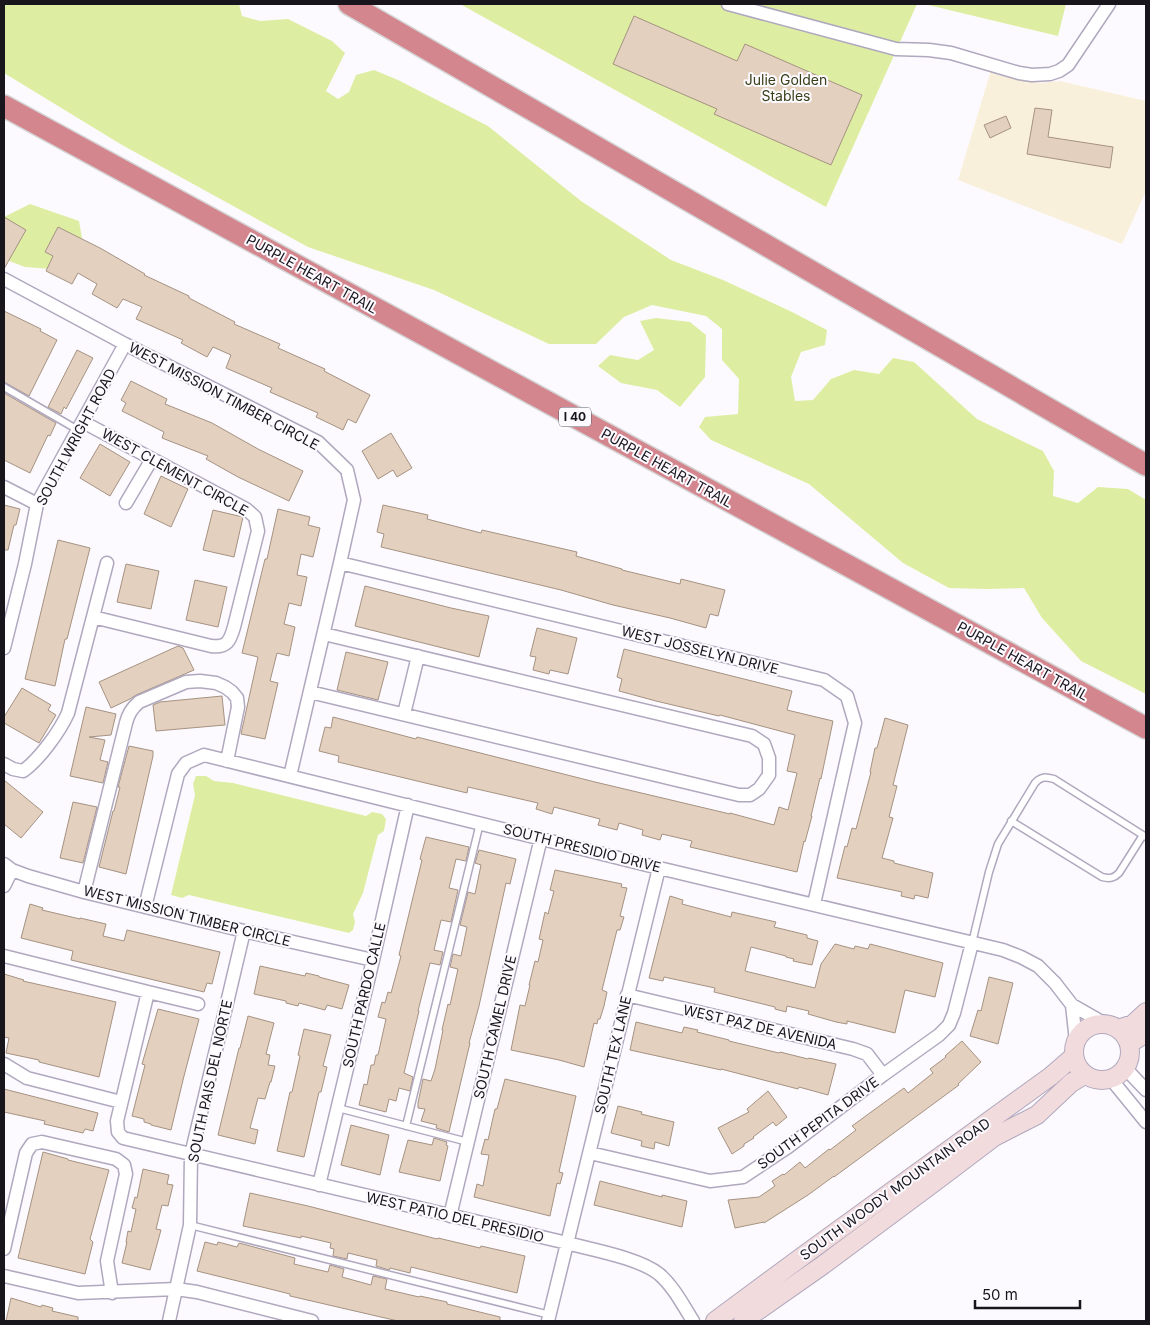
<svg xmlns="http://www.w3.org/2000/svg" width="1150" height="1325" font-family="Inter,sans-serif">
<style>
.commercial{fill:#f9f0db}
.green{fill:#ddeea2}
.building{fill:#e4d0be;stroke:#a59282}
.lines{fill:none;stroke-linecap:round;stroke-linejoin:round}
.lane-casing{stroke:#b0a8be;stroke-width:9}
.street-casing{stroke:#b0a8be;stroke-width:15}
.secondary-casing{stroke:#b0a8be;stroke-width:20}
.highway-casing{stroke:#d5d5d6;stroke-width:24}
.lane{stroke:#fff;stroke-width:6}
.street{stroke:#fff;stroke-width:12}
.secondary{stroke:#f2dbdd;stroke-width:18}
.highway{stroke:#d3868d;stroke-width:21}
.labels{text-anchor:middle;stroke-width:4;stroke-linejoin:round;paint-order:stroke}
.shield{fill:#fcfaff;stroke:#5c5a61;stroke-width:1}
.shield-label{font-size:12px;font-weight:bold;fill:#18151d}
.park-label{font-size:14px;fill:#373e16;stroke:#fcfaff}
.street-label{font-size:14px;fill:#18151d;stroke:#fcfaff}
</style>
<rect width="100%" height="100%" fill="#fcfaff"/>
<path class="commercial" d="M991,70L1039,83L1060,81L1146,101V191L1122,244L958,180Z"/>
<path class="green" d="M4,4H239L242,16L260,21L288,19L332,41L345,53L326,91L338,99L349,92L356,75L374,70L398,80L488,126L581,201L671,260L723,280L790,311L827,330L825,345L801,352L791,377L795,401L813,400L831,379L854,370L879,374L893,358L914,362L977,419L1043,451L1054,471L1053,496L1078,503L1098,487L1128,489L1146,500V694L1081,661L1042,618L1024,588L987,589L949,588L903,563L809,484L711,440L699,427L705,417L738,414L739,379L722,360V329L706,316L652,305L624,317L596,344H549L434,290L308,247L122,145L4,73Z
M460,4H917L826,207Z
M924,4H1066L1058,36Z
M30,204L79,221L88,272L25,267L4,259V217Z
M656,318L690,322L706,335L705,377L680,407L657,390L621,383L598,366L610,355L638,360L654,350L640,321Z
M196,776H206L214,781L233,783L366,816L372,812L382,814L386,819L384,831L378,835L363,893L353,914L355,922L353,930L349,933L189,895L182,898L171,895L195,795L193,784Z"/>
<path class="building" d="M634,16L737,61L745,44L862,95L831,165L714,114L717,109L613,64Z
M1035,108L1052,110L1048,137L1113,147L1110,168L1027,154Z
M1006,116L1011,128L990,138L984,125Z
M4,217L26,230L4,269Z
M58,227L100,248L145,274L144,275L189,296V298L235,322L234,324L280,344L278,348L325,369L324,371L370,395L356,423L348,419L343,430L316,417L318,413L270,392L272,388L226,368L231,355L213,347L207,357L181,343L183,340L136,319L142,307L123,299L117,308L92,294L97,284L78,273L72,284L46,271L53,256L45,252Z
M4,311L41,329L40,331L57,340L29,396L4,382Z
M77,350L93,358L66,409L64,407L61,414L48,407Z
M131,381L167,399L165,404L212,423L258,449L303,471L289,501L238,477L206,459L208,456L162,438L164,432L122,411L126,403L121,400Z
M4,393L56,423L50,436L48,435L30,473L4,460Z
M391,433L412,468L397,477L393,470L378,479L362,451Z
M100,444L130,462L110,496L80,478Z
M161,476L188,489L171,527L144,514Z
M4,505L20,509L16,525H14L8,550H4Z
M383,505L428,515L427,519L481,533L482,530L577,552L576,556L622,569V570L680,584L681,579L725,590L718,616L710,614L706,628L670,618L613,605L561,590L381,547L384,534L377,532Z
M278,509L310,517L308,525L320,528L313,557L301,554L297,575L307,577L301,606L289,603L284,624L295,627L289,656L277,653L270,681L278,683L265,739L241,734L258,657L242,653L265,559H267Z
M213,510L243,517L234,557L203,550Z
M58,540L90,548L67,639H65L55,686L25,679Z
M126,564L159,571L151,609L117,602Z
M195,580L227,587L218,627L186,620Z
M365,586L451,608L489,616L479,657L355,626Z
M537,628L577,638L568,674L550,670L549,674L533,670L536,657L530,656Z
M178,646L183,648L194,670L136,695L130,699L111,708L99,682Z
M624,649L792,691L787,710L833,721L821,779L820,778L811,816H812L805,842L804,841L797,872L690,847L692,841L662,834L660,840L642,835L643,830L619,823L617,830L598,825L600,819L554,807L552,814L536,809L538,803L468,787L467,793L338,762L339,756L319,751L325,727L331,728L333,717L416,739L417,737L595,782L730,814V813L774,825L779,807L788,810L797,773L787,771L795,735L720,715L719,716L656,701L619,691L622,679L617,677Z
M346,652L388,662L378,700L337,690Z
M22,688L51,705L48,710L56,715L39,743L4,723V717Z
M222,696L225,725L156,731L153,705L160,702Z
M86,707L116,714L111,735L89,737L105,740L100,760L108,762L103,783L70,776Z
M885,718L908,725L893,785L897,786L889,817L893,818L882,858L894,861V863L933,873L928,898L915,895L914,899L901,896L902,892L837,878L845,846L847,847L852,828L856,829L871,772H870L875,748H877Z
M129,746L153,751V756L126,874L99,867L113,811H114L120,787H118Z
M4,780L43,812L21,838L4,824Z
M73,802L97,807L83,863L60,858Z
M426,837L469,847L466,861L456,859L449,888L458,890L451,922L441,920L434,950L443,952L440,965L430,963L418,1011H419L404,1073L413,1077L410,1091L399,1088L396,1101L389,1099L386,1112L359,1105L364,1084L367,1085L371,1065H374L376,1055H378L386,1019L378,1017L382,1002L385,1003L388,992L391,993L401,956L399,955L422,860L420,859Z
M479,850L516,859L510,884L506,883L479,1006L469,1043H470L449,1132L436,1128L437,1125L421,1121L425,1109L418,1108V1103L423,1079L431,1081L435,1069L443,1030H442L448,1004L450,1005L458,969L450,967L453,954L461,956L467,927L460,925L468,892L475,894L481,865L475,863Z
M555,870L622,884L621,887L627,888L620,916L624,917L620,930H617L602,990L607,992L604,1006L600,1019H598L597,1024L594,1023L584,1067L559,1060L511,1050L520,1005L525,1006L530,985H529L535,961L538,962L543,940L539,939L545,912L548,914L554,891L550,890Z
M670,896L683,900L682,904L731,917L732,912L776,922L774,927L807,935V938L818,941L812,965L793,961L794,959L786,957V956L751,947L745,971L815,988L821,964L835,944L854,949L855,946L868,949L870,944L943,963L935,997L905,990L895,1033L847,1021V1024L836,1022L808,1014L809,1011L787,1006L786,1012L775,1009V1007L714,992L715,988L664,977L663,981L649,978Z
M30,904L43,908L42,910L80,919V918L106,924L103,936L124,941L127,930L220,952L212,984L207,983L204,992L71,960L73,951L21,938Z
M260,966L305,976L306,973L319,976V977L349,985L342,1009L327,1005L325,1010L299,1003L298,1006L286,1003V1001L254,994Z
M4,974L24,980L23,981L116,1002L99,1077L39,1062V1060L6,1053L9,1038L4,1037Z
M989,977L1013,983L998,1044L970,1036L978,1010L981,1011Z
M158,1009L199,1019L184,1076L171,1130L151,1125V1124L144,1122V1119L132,1116L145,1065L142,1064Z
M248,1016L274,1023L266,1054L270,1055L268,1065L275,1066L271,1082H270L265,1099L258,1098L250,1128L258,1130L255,1144L218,1135L239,1048H240Z
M636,1022L682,1033L684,1027L698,1030L697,1032L729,1040V1041L779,1053L780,1052L808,1059L809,1058L836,1064L828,1095L799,1087L798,1089L721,1069V1070L630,1050Z
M304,1029L331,1035L323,1066L327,1067L321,1092H319L304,1157L277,1151L290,1092H292L300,1056L298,1055Z
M962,1041L981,1062L958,1084L959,1085L834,1177V1176L808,1195L764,1223V1222L735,1228L728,1200L759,1197L775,1186L772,1181L783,1174L784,1175L800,1162L805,1168L829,1149L830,1150L856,1130L852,1126L904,1088L908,1093L933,1073L930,1069L946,1057L945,1056Z
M505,1079L576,1096L559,1172L563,1173L560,1184L557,1183L550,1216L474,1197L477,1184L483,1186L489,1155L481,1154L485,1139L488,1140L495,1109H497Z
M4,1089L98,1113L93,1131L85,1129L83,1133L44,1124L45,1121L4,1112Z
M768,1091L787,1117L776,1126L773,1122L753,1137L754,1138L744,1144V1146L732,1154L718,1128L749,1112L747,1109Z
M618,1106L642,1112L641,1114L674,1122L669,1146L655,1142L654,1149L641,1146L642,1141L611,1133Z
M351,1125L389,1135L380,1175L341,1165Z
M434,1138L447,1142L446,1145L448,1146L440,1181L399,1172L408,1140L432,1145Z
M43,1152L68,1159V1160L109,1170L90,1239L93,1242L85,1274L18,1258Z
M143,1169L169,1175L167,1184L173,1185L168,1206L162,1205L156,1229L161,1230L150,1270L122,1263L127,1242H126L128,1231L131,1232L136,1209L132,1208L135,1197L137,1198Z
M600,1181L662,1197V1195L687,1201L682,1227L594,1205Z
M250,1193L308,1206L437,1239L438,1238L480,1248L481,1246L525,1256L517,1293L411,1267L410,1273L390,1268L389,1270L376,1266L377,1260L348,1253L347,1259L333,1256L334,1249L330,1248L331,1243L301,1236V1238L243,1226Z
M205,1242L217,1245L218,1242L237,1247L239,1243L295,1258L294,1264L328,1272L330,1265L344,1269L342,1277L371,1285L373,1276L387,1279L385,1289L419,1297L420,1296L447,1302V1304L500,1317V1321H398L290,1296V1294L262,1287L197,1271Z
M11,1298L41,1307L42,1305L53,1308L52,1311L78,1317V1321H6Z"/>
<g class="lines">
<g class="lane-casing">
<path id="lane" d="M4,387L78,430
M1011,821L1102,877C1110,879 1114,878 1119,873L1143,835
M972,943L989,872L998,844L1035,783C1041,776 1046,777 1054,779L1146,837
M338,1108L468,1142
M406,1126L480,823
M190,1225L550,1315"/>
</g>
<g class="street-casing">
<path id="street" d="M728,4L896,49L929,50L951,53L1019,73L1032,75L1050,74L1059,71L1068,65L1109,4
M4,279L125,344L318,442L347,470L354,500L340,563L290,776
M83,422L246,509L255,517L258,531L234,627C230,641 227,648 211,646L93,617
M4,487L37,504
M126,503L152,459
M340,563L824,680L847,696L855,723L814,904
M4,648L25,564L37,504L125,344
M310,692L739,795H750L759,789L769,775V758L764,744L752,736L324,634
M404,714L418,656
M4,764L13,769L23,771C39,760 60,731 68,713L107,563
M4,864L12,870L28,876L84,892L244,931L373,960
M4,886L12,870
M84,892L126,723C128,714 132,708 139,702L186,682L200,681L216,683L225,687L232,692L237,698L238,707L227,761
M145,907L178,774L186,763L204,755L659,868L1003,950L1021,957L1038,966L1055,983L1072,1005L1076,1041
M4,956L148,992
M627,995L853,1049L867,1054L883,1075
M198,1004L148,992L117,1121L118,1132L123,1138L567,1243C593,1250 639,1258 659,1274C673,1286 683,1305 693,1321
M1072,1005L1107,1025
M4,1064L27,1078L121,1102
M1125,1068L1146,1090
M1111,1079L1146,1122
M590,1153L710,1181L743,1177L788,1147L883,1075L939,1035L949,1025L954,1013L972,943
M319,1185L373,960L408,805
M450,1216L541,838
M4,1249L26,1153L32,1144L42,1142L116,1159L124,1165L126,1174L107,1261L112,1293
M4,1276L78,1293L176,1289L197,1292L312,1321
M169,1321L190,1225L191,1155L244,931
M548,1321L659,868"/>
</g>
<g class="secondary-casing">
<path id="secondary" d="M1074 1052a28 28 0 1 1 56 0a28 28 0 1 1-56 0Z
M1118,1029L1133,1024L1146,1012
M1129,1044L1146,1033
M715,1321L811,1250L1051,1076L1074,1056
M743,1321L823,1265L940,1178L994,1137L1037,1115L1071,1083L1084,1075"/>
</g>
<g class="highway-casing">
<path id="highway" d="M349,4L1146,465
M4,106L1146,728"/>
</g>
<use href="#lane" class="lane"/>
<use href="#street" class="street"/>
<use href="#secondary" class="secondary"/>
<use href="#highway" class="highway"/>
</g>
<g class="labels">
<rect class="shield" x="559" y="407.5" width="32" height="19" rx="4"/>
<g class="shield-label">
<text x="575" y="421">I 40</text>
</g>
<g class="park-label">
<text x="786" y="85">Julie Golden<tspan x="786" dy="16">Stables</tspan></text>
</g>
<g class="street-label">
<text transform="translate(312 274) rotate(29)" y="5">PURPLE HEART TRAIL</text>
<text transform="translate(224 396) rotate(28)" y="5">WEST MISSION TIMBER CIRCLE</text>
<text transform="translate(76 437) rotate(-62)" y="5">SOUTH WRIGHT ROAD</text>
<text transform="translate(667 468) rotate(29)" y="5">PURPLE HEART TRAIL</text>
<text transform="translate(175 472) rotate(29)" y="5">WEST CLEMENT CIRCLE</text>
<text transform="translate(700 650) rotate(14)" y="5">WEST JOSSELYN DRIVE</text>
<text transform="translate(1023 661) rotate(29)" y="5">PURPLE HEART TRAIL</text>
<text transform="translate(582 848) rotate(14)" y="5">SOUTH PRESIDIO DRIVE</text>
<text transform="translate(187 916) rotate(14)" y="5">WEST MISSION TIMBER CIRCLE</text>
<text transform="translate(364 995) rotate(-77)" y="5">SOUTH PARDO CALLE</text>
<text transform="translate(495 1027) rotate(-77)" y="5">SOUTH CAMEL DRIVE</text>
<text transform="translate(760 1027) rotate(13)" y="5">WEST PAZ DE AVENIDA</text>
<text transform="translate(613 1055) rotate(-77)" y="5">SOUTH TEX LANE</text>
<text transform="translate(210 1081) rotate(-78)" y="5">SOUTH PAIS DEL NORTE</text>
<text transform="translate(818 1123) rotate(-36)" y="5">SOUTH PEPITA DRIVE</text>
<text transform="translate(895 1189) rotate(-36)" y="5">SOUTH WOODY MOUNTAIN ROAD</text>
<text transform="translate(455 1217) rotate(13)" y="5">WEST PATIO DEL PRESIDIO</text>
</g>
</g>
<rect width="1150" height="1325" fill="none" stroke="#18151d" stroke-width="10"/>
<path d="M975 1300v8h105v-8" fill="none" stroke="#18151d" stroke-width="2.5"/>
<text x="982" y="1300" font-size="15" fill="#18151d" stroke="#fcfaff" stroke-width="4" paint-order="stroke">50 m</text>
</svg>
